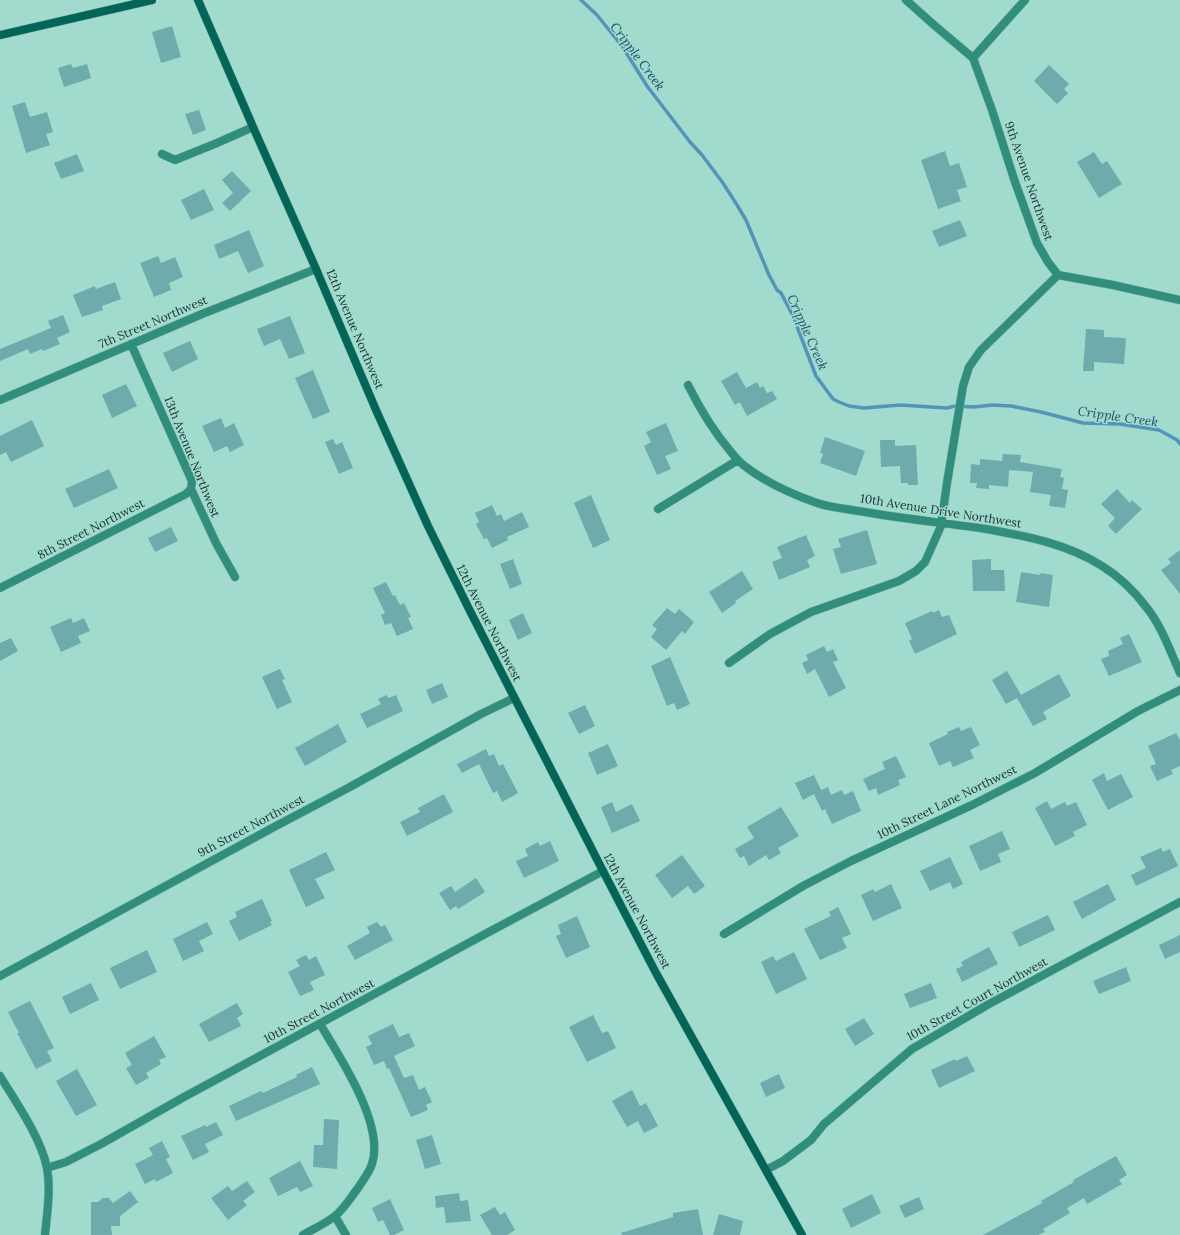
<svg xmlns="http://www.w3.org/2000/svg" width="1180" height="1235" font-family="Lora,serif">
<style>
.lines{fill:none;stroke-linecap:round;stroke-linejoin:round}
.stream{stroke:#5295b9;stroke-width:3.5}
.building{fill:#6eabad}
.minor-casing{stroke:#86b9ad;stroke-width:9}
.secondary-casing{stroke:#86b9ad;stroke-width:9}
.minor{stroke:#318e7d;stroke-width:8}
.secondary{stroke:#036557;stroke-width:8}
.labels{text-anchor:middle;stroke-width:3;stroke-linejoin:round;paint-order:stroke}
.street-label{font-size:12px;fill:#18302b;stroke:#a1dbce}
.water-label{font-size:13px;font-style:italic;fill:#214e6a;stroke:#a1dbce}
</style>
<rect width="100%" height="100%" fill="#a1dbce"/>
<g class="lines">
<path class="stream" d="M581,0L597,15L622,46L647,86L690,142L702,155L723,183L737,205L746,220L769,275L777,290L781,293L793,316L816,376L833,399L839,402L849,406L864,408L900,405L947,408L955,406L974,407L992,405L1011,406L1041,412L1083,423L1120,424L1159,430L1177,440L1180,444"/>
</g>
<path class="building" d="M172,26L181,57L161,63L152,32Z
M71,64L73,68L87,64L91,78L64,87L58,68Z
M1049,65L1069,84L1064,89L1068,93L1057,104L1034,81Z
M25,102L30,117L47,112L53,132L46,134L50,145L26,153L12,106Z
M199,110L206,130L193,135L185,114Z
M945,151L950,166L959,163L967,187L957,190L961,201L938,209L921,160Z
M1094,152L1102,164L1107,161L1122,184L1099,198L1077,162Z
M77,154L84,171L61,179L54,163Z
M232,171L251,191L230,211L222,203L233,193L222,180Z
M204,189L214,210L191,220L181,200Z
M960,220L967,236L939,247L932,231Z
M249,230L264,266L248,273L238,251L219,259L214,245Z
M158,256L161,263L175,257L183,277L169,283L171,290L154,297L140,263Z
M115,282L121,299L102,306L103,310L82,317L73,295L95,286L96,289Z
M63,315L70,332L57,338L60,344L43,351L42,349L30,354L28,349L0,361V349L51,328L48,321Z
M290,316L305,353L289,359L280,339L264,346L257,329Z
M1086,329L1104,330V337L1126,338L1124,364L1094,362V371H1083Z
M190,341L198,359L172,372L163,353Z
M313,370L330,412L313,419L295,378Z
M737,372L746,388L757,382L760,388L763,386L767,393L772,391L777,399L747,416L740,402L735,405L721,381Z
M126,384L137,406L112,418L102,395Z
M221,418L225,428L234,423L244,445L230,452L227,446L214,452L202,426Z
M32,420L44,446L11,462L6,452L0,455V436Z
M666,423L678,451L665,456L671,469L657,475L644,446L651,442L646,432Z
M825,437L865,451L856,476L820,463L823,454L820,453Z
M333,439L336,445L342,442L353,468L339,474L325,442Z
M880,440H895V446L916,445L918,485H908V483H901L900,466L881,467Z
M1003,454L1021,455L1020,462L1062,469L1060,477L1064,478L1062,489L1068,490L1065,508L1049,506L1051,495L1030,492L1033,472L1009,470L1008,487L989,485V489L976,488L977,483H970L971,464L980,465V459L1002,461Z
M109,469L118,488L74,508L65,489Z
M1117,489L1130,503L1132,500L1142,509L1116,534L1108,526L1115,518L1101,504Z
M591,495L610,540L593,548L574,503Z
M492,505L497,516L501,514L504,521L522,512L529,527L507,537L508,540L492,548L487,538L484,539L476,524L479,522L475,513Z
M171,527L178,541L155,552L148,538Z
M867,530L877,564L841,574L833,549L841,547L838,539Z
M806,535L815,556L807,560L810,567L779,580L772,562L782,558L777,547Z
M1180,550V594L1161,570L1171,563L1168,559Z
M513,559L522,584L510,589L500,564Z
M991,559V570H1004L1005,591H973L972,560Z
M742,571L753,589L735,601L736,603L722,613L709,592Z
M1021,572L1040,575L1041,573L1053,575L1049,607L1016,602Z
M386,582L393,596L395,595L400,605L404,603L411,617L408,618L413,629L397,636L391,623L385,625L381,615L385,613L373,588Z
M667,608L675,614L679,609L694,622L685,634L682,631L666,650L651,637L657,629L652,625Z
M939,610L942,617L949,615L957,634L915,654L909,641L912,639L905,623L932,611L933,613Z
M523,613L532,633L518,640L509,620Z
M71,618L73,623L84,618L90,631L78,636L81,643L61,652L50,627Z
M1129,634L1142,662L1109,676L1101,659L1109,656L1108,651L1123,644L1120,638Z
M11,638L18,651L0,661V643Z
M824,646L827,652L833,649L838,660L833,662L846,688L829,697L815,669L807,674L802,663L808,660L806,655Z
M670,657L690,704L677,710L674,703L667,706L651,666Z
M280,669L285,679L282,680L292,702L277,709L262,677Z
M1007,671L1021,695L1059,674L1071,696L1043,712L1047,719L1033,726L1017,698L1006,704L992,680Z
M442,683L448,697L432,704L426,690Z
M387,695L388,698L396,695L403,711L367,728L360,714L381,704L378,699Z
M585,705L595,726L579,734L568,713Z
M338,724L347,742L305,766L295,748Z
M959,727L961,731L971,727L980,745L970,750L974,758L953,767L950,761L939,766L929,743L948,734L947,732Z
M1176,733L1180,740V766L1171,770L1173,774L1157,781L1150,766L1156,764L1148,746Z
M608,744L618,766L597,775L588,753Z
M486,749L489,756L494,754L499,766L503,764L518,793L502,802L497,791L493,793L479,764L462,773L457,764Z
M896,756L906,777L898,780L900,785L878,795L876,788L869,791L863,779L885,769L882,762Z
M1104,773L1107,781L1121,774L1133,797L1108,810L1092,780Z
M814,775L821,790L828,787L831,795L842,790L844,795L853,791L861,811L832,824L825,809L822,811L814,794L803,800L795,783Z
M444,794L453,812L407,836L400,822L420,812L418,808Z
M1047,801L1051,809L1065,802L1067,806L1076,802L1087,825L1073,832L1075,836L1055,846L1035,808Z
M612,802L616,812L632,804L640,821L612,833L601,807Z
M781,807L799,836L778,848L781,853L769,860L766,855L749,866L744,856L740,858L735,849L754,838L747,827Z
M1002,831L1010,849L998,854L1001,862L980,871L969,846Z
M550,841L559,861L524,878L516,861L528,856L525,849L538,842L540,846Z
M1161,848L1163,852L1170,849L1178,866L1136,886L1131,875L1146,868L1140,857Z
M326,852L335,870L315,879L325,898L306,907L289,870Z
M682,855L705,886L694,894L688,886L672,898L655,875Z
M950,857L963,884L953,889L950,882L930,891L920,871Z
M476,878L485,892L458,909L456,906L450,910L439,893L451,886L455,892Z
M891,884L902,908L873,921L861,895L873,889L875,892Z
M1108,884L1116,900L1082,919L1073,902Z
M262,899L272,921L270,922L272,925L239,941L229,921L237,917L235,912Z
M838,907L851,934L842,938L847,948L820,960L804,929L831,916L829,912Z
M1048,915L1055,930L1019,947L1012,932Z
M577,916L590,947L566,958L556,936L561,934L558,925Z
M207,922L213,934L199,941L204,951L183,961L173,939Z
M377,922L381,927L385,925L393,940L355,960L347,946L370,933L367,927Z
M1180,935V952L1165,959L1159,945Z
M989,947L998,964L962,982L956,969L963,966L961,962Z
M147,950L157,972L120,989L110,968Z
M794,952L807,979L776,994L761,962L773,956L776,961Z
M306,955L309,960L316,956L325,975L310,982L314,990L300,996L288,972L300,966L296,960Z
M1126,967L1131,981L1099,994L1093,981Z
M91,983L99,1000L70,1014L62,997Z
M931,983L937,998L910,1008L904,994Z
M30,1001L54,1048L47,1051L52,1061L36,1069L17,1033H19L8,1012Z
M237,1003L243,1014L237,1018L241,1026L209,1042L199,1024Z
M593,1015L602,1033L608,1031L616,1048L587,1062L569,1027Z
M864,1018L874,1034L855,1046L845,1029Z
M393,1024L399,1037L409,1033L415,1046L394,1056L404,1078L413,1075L419,1090L425,1087L432,1102L426,1105L428,1110L411,1117L389,1068L387,1069L384,1061L374,1065L366,1047L372,1044L368,1036Z
M154,1036L166,1057L159,1060L161,1064L146,1073L149,1078L136,1085L126,1068L132,1065L125,1053Z
M967,1056L975,1071L939,1088L931,1070L955,1059L956,1061Z
M312,1067L320,1084L236,1121L229,1106L261,1091L263,1093L297,1077L296,1075Z
M77,1069L97,1105L76,1116L56,1081Z
M779,1074L785,1088L766,1097L760,1083Z
M632,1090L640,1106L646,1103L658,1126L644,1133L638,1121L627,1127L612,1101Z
M324,1119L339,1120L337,1169L313,1167L314,1145H323Z
M216,1122L223,1135L205,1144L209,1152L193,1160L181,1136L205,1125L206,1127Z
M432,1135L441,1164L425,1169L416,1140Z
M162,1141L170,1157L166,1159L173,1173L156,1182L155,1179L145,1184L135,1164L153,1155L149,1148Z
M1116,1156L1127,1175L1119,1180L1122,1184L1087,1204L1084,1198L1067,1208L1070,1213L1043,1229L1045,1232L1038,1235H983L1042,1203L1041,1201L1074,1182L1073,1180Z
M300,1161L313,1186L300,1192L297,1187L278,1196L269,1178Z
M247,1181L255,1192L243,1201L247,1205L228,1220L211,1198L228,1186L232,1191Z
M130,1191L138,1202L120,1216V1226H111L112,1235H91V1202H98L103,1198H109L113,1203Z
M459,1193L460,1201L468,1200L471,1221L446,1223L444,1207L436,1208L435,1196Z
M872,1194L881,1213L851,1228L842,1209Z
M919,1197L924,1209L905,1218L899,1206Z
M390,1199L404,1230L394,1235H390L383,1220L378,1222L372,1208Z
M495,1207L500,1215L505,1212L515,1230L507,1235H492L480,1215Z
M698,1209L703,1235H622L621,1233L673,1217V1213Z
M719,1214L743,1221L740,1235H713Z"/>
<g class="lines">
<g class="minor-casing">
<path id="minor" d="M906,0L934,25L973,58L992,110L1014,179L1037,243L1048,262L1058,275L1113,285L1180,300
M973,58L1025,0
M162,154L175,160L217,143L253,127
M131,344L192,481L191,489L216,543L235,577
M688,385C700,409 713,431 731,452C735,457 740,463 746,467C767,483 791,494 817,503C832,508 849,509 865,512C905,519 946,523 986,529C1026,536 1068,544 1102,566C1120,577 1135,592 1147,608C1162,627 1170,651 1180,673
M0,400L202,314L316,269
M658,509L738,460
M0,588L186,494L191,489
M729,663L770,634L811,612L899,581L916,571L925,562L941,526L947,483L963,386L969,367L981,350L1058,275
M724,934L803,886L851,861L972,805L1035,773L1138,711L1180,690
M0,976L274,827L348,788L481,714L514,698
M0,1076C16,1102 41,1138 47,1168C51,1190 47,1213 45,1235
M47,1168L66,1162L101,1144L184,1097L487,933L603,871
M766,1170L783,1161L811,1140L824,1124L912,1049L989,1004L1180,902
M335,1216L346,1235
M303,1235C313,1229 325,1224 335,1216C344,1209 351,1197 358,1188C363,1180 369,1173 372,1164C385,1125 340,1057 320,1024"/>
</g>
<g class="secondary-casing">
<path id="secondary" d="M198,0L253,127L316,269L376,410L428,526L469,609L603,871L656,973L802,1235
M0,35L152,0"/>
</g>
<use href="#minor" class="minor"/>
<use href="#secondary" class="secondary"/>
</g>
<g class="labels">
<g class="street-label">
<text transform="translate(1029 181) rotate(71)" y="4">9th Avenue Northwest</text>
<text transform="translate(153 322) rotate(-23)" y="4">7th Street Northwest</text>
<text transform="translate(355 329) rotate(67)" y="4">12th Avenue Northwest</text>
<text transform="translate(192 457) rotate(68)" y="4">13th Avenue Northwest</text>
<text transform="translate(941 511) rotate(9)" y="4">10th Avenue Drive Northwest</text>
<text transform="translate(91 529) rotate(-27)" y="4">8th Street Northwest</text>
<text transform="translate(489 623) rotate(63)" y="4">12th Avenue Northwest</text>
<text transform="translate(947 802) rotate(-26)" y="4">10th Street Lane Northwest</text>
<text transform="translate(251 826) rotate(-28)" y="4">9th Street Northwest</text>
<text transform="translate(637 911) rotate(62)" y="4">12th Avenue Northwest</text>
<text transform="translate(977 999) rotate(-29)" y="4">10th Street Court Northwest</text>
<text transform="translate(319 1011) rotate(-28)" y="4">10th Street Northwest</text>
</g>
<g class="water-label">
<text transform="translate(638 56) rotate(53)" y="5">Cripple Creek</text>
<text transform="translate(808 332) rotate(66)" y="5">Cripple Creek</text>
<text transform="translate(1118 416) rotate(8)" y="5">Cripple Creek</text>
</g>
</g>
</svg>
